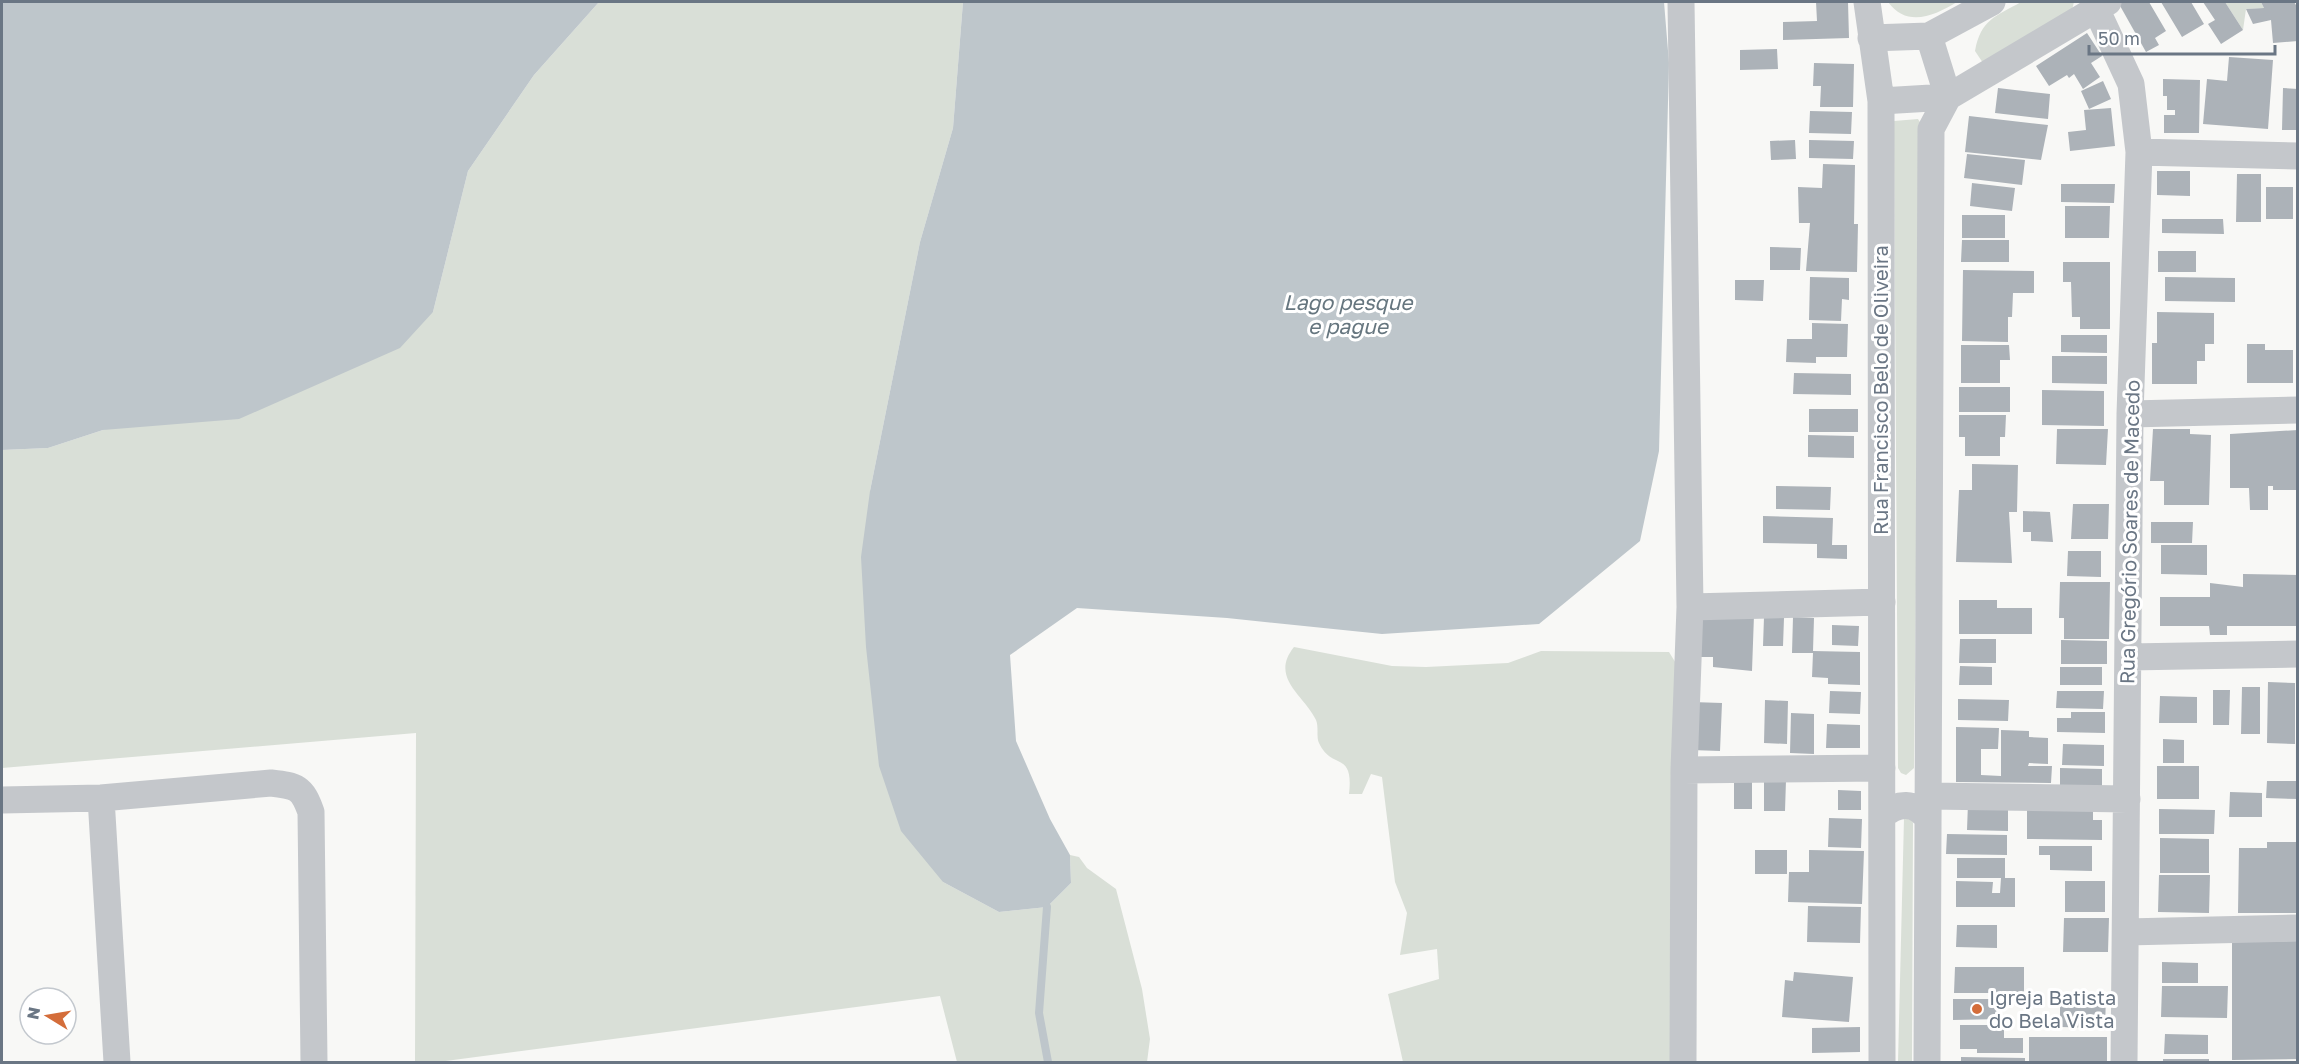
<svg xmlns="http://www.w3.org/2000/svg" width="2299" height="1064" font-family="'Golos Text',sans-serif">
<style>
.green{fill:#d9dfd7}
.water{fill:#bec6cb}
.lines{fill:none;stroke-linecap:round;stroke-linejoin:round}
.stream{stroke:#bec6cb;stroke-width:8}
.building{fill:#acb2b8}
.minor{stroke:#c4c7cb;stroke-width:27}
.poi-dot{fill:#d46d3a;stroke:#fff;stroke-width:2}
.labels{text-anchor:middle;stroke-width:6;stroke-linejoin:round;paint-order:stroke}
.street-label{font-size:20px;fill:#6a7684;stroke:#fff}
.poi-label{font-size:20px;fill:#6a7684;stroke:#fff;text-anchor:start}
.water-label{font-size:21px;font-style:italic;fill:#66767f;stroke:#fff}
</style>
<rect width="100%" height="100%" fill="#f8f8f6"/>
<path class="green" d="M599,2H963L953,128L920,242L870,491L943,882L999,912L1047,907L1071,883L1070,855L1079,857L1087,868L1116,889L1142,989L1150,1039L1147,1062H957L940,996L438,1062H415L416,733L2,768V450L48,448L103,430L433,312L468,171L534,75Z
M1888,2H1957C1934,16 1907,28 1888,2Z
M2021,2H2074L2072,10L1983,63L1975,51C1981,19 1995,17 2021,2Z
M2225,2H2261L2264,8L2246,9L2243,30Z
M1918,119L1921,124L1914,768L1906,775L1901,773L1898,768L1894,138V121Z
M1294,647L1392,666L1426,667L1508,663L1541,651L1669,652L1677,665L1676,1062H1403L1388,994L1439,979L1437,949L1400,955L1407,913L1395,882L1382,777L1371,774L1362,794H1349C1354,750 1332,771 1319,743C1316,737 1319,727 1316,720C1305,696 1269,678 1294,647Z
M1904,818L1912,820L1913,823L1912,1062H1898Z"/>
<path class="water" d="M2,2H599L534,75L468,171L433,312L400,348L239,419L103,430L48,448L2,450Z
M963,2H1664L1669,63L1659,451L1640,541L1539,624L1382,634L1227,618L1077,608L1010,655L1016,741L1050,819L1070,855L1071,883L1047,907L999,912L943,882L901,831L879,766L866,647L861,557L870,491L920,242L953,128Z"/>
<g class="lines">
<path class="stream" d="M1047,907L1039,1013L1048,1062"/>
</g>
<path class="building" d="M1816,2H1848L1849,38L1783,40V22L1817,21Z
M2124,2H2149L2166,31L2155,38L2159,45L2146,52L2119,4Z
M2161,2H2191L2204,24L2182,37Z
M2203,2H2225L2243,30L2221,44L2208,24L2215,20Z
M2261,2H2294L2298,8V41L2273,43L2271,20L2253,24L2246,9L2264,8Z
M2087,33L2102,56L2091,63L2100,77L2083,89L2074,74L2069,78L2067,75L2049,86L2036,66Z
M1777,49L1778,69L1740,70V50Z
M2229,57L2273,60L2268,129L2203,124L2207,79L2227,81Z
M1814,63L1854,64L1853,107H1820L1821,86H1813Z
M2163,79L2200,80L2199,133H2164V115H2175V110H2167V96H2163Z
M2103,81L2111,99L2089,109L2081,91Z
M1998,88L2050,94L2048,119L1995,113Z
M2283,88L2298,89V130H2282Z
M2111,108L2115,146L2070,151L2068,132L2086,130L2084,110Z
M1810,111L1852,112L1851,134L1809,133Z
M1969,116L2048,125L2041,160L1965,152Z
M1795,140L1796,159L1771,160L1770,141Z
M1809,140L1854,141L1853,159L1809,158Z
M1967,154L2025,160L2022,185L1964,178Z
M1823,164L1855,165L1854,224H1858L1857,272L1806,271L1810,223H1799L1798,187L1822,188Z
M2157,171H2190V196L2157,195Z
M2237,174H2261V222H2236Z
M1972,183L2015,188L2012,211L1970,206Z
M2061,184H2115L2114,203L2061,202Z
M2266,187H2293V219H2266Z
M2065,206H2110L2109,238H2065Z
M1962,215H2005V238H1962Z
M2162,219H2223L2224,234L2162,233Z
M1962,240H2009V262H1961Z
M1770,247L1801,248L1800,270H1770Z
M2158,251H2196V272H2158Z
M2063,262H2110V329H2080V317H2072L2071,282H2063Z
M1963,270L2034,271V293H2013L2012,317H2008V342L1962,341Z
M1810,277L1849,278V300L1842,299L1841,321L1809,320Z
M2165,277L2235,278V302L2165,301Z
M1735,280H1764L1763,301L1735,300Z
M2157,312L2214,313V344H2205V361H2197V384H2152V343H2157Z
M1812,323L1848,324L1847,357H1816V363L1786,362L1787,339H1812Z
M2061,335H2107V353L2061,352Z
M2247,344H2265V350H2293V383H2247Z
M1961,345H2009L2010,360H2000V383H1961Z
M2052,356H2107V384L2052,383Z
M1794,373L1851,374V395L1793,394Z
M1959,387H2010V412H1959Z
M2042,390L2104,391V426L2042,425Z
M1809,409H1858V432H1809Z
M1959,415H2006L2005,437H2000V456H1965V437H1959Z
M2057,429H2108L2106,465L2056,464Z
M2153,429H2190V434L2211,435L2209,505H2164V481H2150Z
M2298,430V490H2273V486H2268V510H2250L2249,488H2230V434Z
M1808,435L1854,436V458L1808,457Z
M1972,464L2018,465L2017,512H2009L2012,563L1956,562L1959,490H1972Z
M1776,486L1831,487L1830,510L1776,509Z
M2073,504H2109L2108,539H2071Z
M2023,511L2050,512L2053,542L2031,541V532H2023Z
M1763,516L1833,518L1832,545H1847V559L1817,558V544L1763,543Z
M2151,522H2193L2192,543H2151Z
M2161,545H2207V575L2161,574Z
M2068,551H2101V577L2067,576Z
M2243,574L2298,575V626H2227V635H2210L2209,626H2160V597H2210V583L2243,587Z
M2060,582H2110L2109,639H2064V618H2059Z
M1959,600H1997V608H2032V634H1959Z
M1693,614L1754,615L1752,671L1713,667V657H1692Z
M1764,617L1784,618L1783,646H1763Z
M1793,617L1814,618L1813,651L1860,652V685L1828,684V678L1812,677L1813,653H1792Z
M1832,625L1859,626L1858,646L1832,645Z
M1960,639H1996V663H1959Z
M2061,640L2107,641V664H2061Z
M1960,666L1992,667V685H1959Z
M2060,667H2102V685H2060Z
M2268,682L2295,683V744L2267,743Z
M2242,687H2260V734H2241Z
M2213,690H2230L2229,725H2213Z
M1830,691L1861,692L1860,714L1829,713Z
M2057,691H2104L2103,709L2056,708Z
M2160,696L2197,697V723H2159Z
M1958,699L2009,700L2008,721L1958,720Z
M1765,700L1788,701L1787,744L1764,743Z
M1692,702L1722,703L1720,751L1691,750Z
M2071,712H2105V733L2057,732V718H2071Z
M1791,713L1814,714V754L1790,753Z
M1827,724L1860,725V748H1826Z
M1956,727L1999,728L1998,749H1981V775L2001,776V730L2029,731V737L2048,738V764L2029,763L2028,766H2052L2051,783L1956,782Z
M2163,739L2184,740V763H2163Z
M2063,744L2104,745V766L2062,765Z
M2157,766H2199V799H2157Z
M2060,768L2102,769V789L2060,788Z
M1764,779L1786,780L1785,811H1764Z
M1734,780H1752V809H1734Z
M2267,781H2298V799L2266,798Z
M1838,790L1861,791V810H1838Z
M2230,792L2262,793V817H2229Z
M1968,803H2008V831L1967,830Z
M2027,803H2093V820H2102V840L2027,839Z
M2159,809L2215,810L2214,834H2159Z
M1829,818L1862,819L1861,848L1828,847Z
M1947,834L2007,835V855L1946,854Z
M2160,838L2209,839V873H2160Z
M2267,842H2297L2296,913H2238L2239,848H2267Z
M2039,846H2092V871L2050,870V855H2039Z
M1755,850H1787V874H1755Z
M1809,850L1864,851L1862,904L1788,902L1789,872H1809Z
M1957,858H2005V878H2015V907H1956V881L1993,882L1992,893H2000L2001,878H1957Z
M2159,875H2210L2209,913L2158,912Z
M2065,881H2105V912H2065Z
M1808,906L1861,907L1860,943L1807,942Z
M2064,918H2109L2108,952H2063Z
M1957,925H1997V948L1956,947Z
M2298,941V1059L2232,1060V942Z
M2162,962L2198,963V983H2162Z
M1955,967H2024V993H1954Z
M1794,972L1853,977L1849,1022L1782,1017L1785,980L1793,981Z
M2162,986H2228L2227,1018L2161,1017Z
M2060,996H2106L2105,1028L2060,1027Z
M1953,999H2001V1019L1953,1020Z
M1960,1025H2004V1038H2023V1053H1977V1049H1960Z
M1860,1027V1052L1812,1053V1028Z
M2165,1034L2208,1035V1054H2164Z
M2029,1037H2107V1062H2029Z
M1961,1057L2025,1058V1062H1961Z
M2163,1059H2209V1062H2163Z"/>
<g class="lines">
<path class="minor" d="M1681,2L1690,607L1684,770L1683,1062
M1867,2L1881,101L1882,1062
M2093,2L2131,84L2139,152L2130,414L2124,1062
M1871,38L1929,36L1992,2
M1881,101L1948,97L2108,2
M2139,152L2298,156
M2130,414L2298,410
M1690,607L1882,602
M2128,657L2298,654
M1684,770L1882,768
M1929,796L2127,799
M101,798L117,1062
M2,800L101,798L271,783C297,786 302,787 311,812L314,1062
M1882,816C1898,802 1915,801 1928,819
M2126,932L2298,928
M1927,1062L1931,129L1948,97L1929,36"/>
</g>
<circle class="poi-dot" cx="1977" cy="1009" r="6"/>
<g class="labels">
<g class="street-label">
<text transform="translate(1881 390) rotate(-90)" y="7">Rua Francisco Belo de Oliveira</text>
<text transform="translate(2130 532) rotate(-89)" y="7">Rua Gregório Soares de Macedo</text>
</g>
<g class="poi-label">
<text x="1989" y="1005">Igreja Batista<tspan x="1989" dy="23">do Bela Vista</tspan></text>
</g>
<g class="water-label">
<text x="1348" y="310">Lago pesque<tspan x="1348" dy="24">e pague</tspan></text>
</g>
</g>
<rect width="2299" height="1064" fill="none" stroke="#6a7684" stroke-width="6"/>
<g transform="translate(48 1016) rotate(281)"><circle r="28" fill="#ffffff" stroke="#c3c8ce" stroke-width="1.5"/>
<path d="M0-4.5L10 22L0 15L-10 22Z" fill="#d46d3a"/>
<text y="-9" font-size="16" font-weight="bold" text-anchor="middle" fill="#6a7684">N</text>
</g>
<path d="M2089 45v9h186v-9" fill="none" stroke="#6a7684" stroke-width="3"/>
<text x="2098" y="45" font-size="18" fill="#6a7684" stroke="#ffffff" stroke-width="4.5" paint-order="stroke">50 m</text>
</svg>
